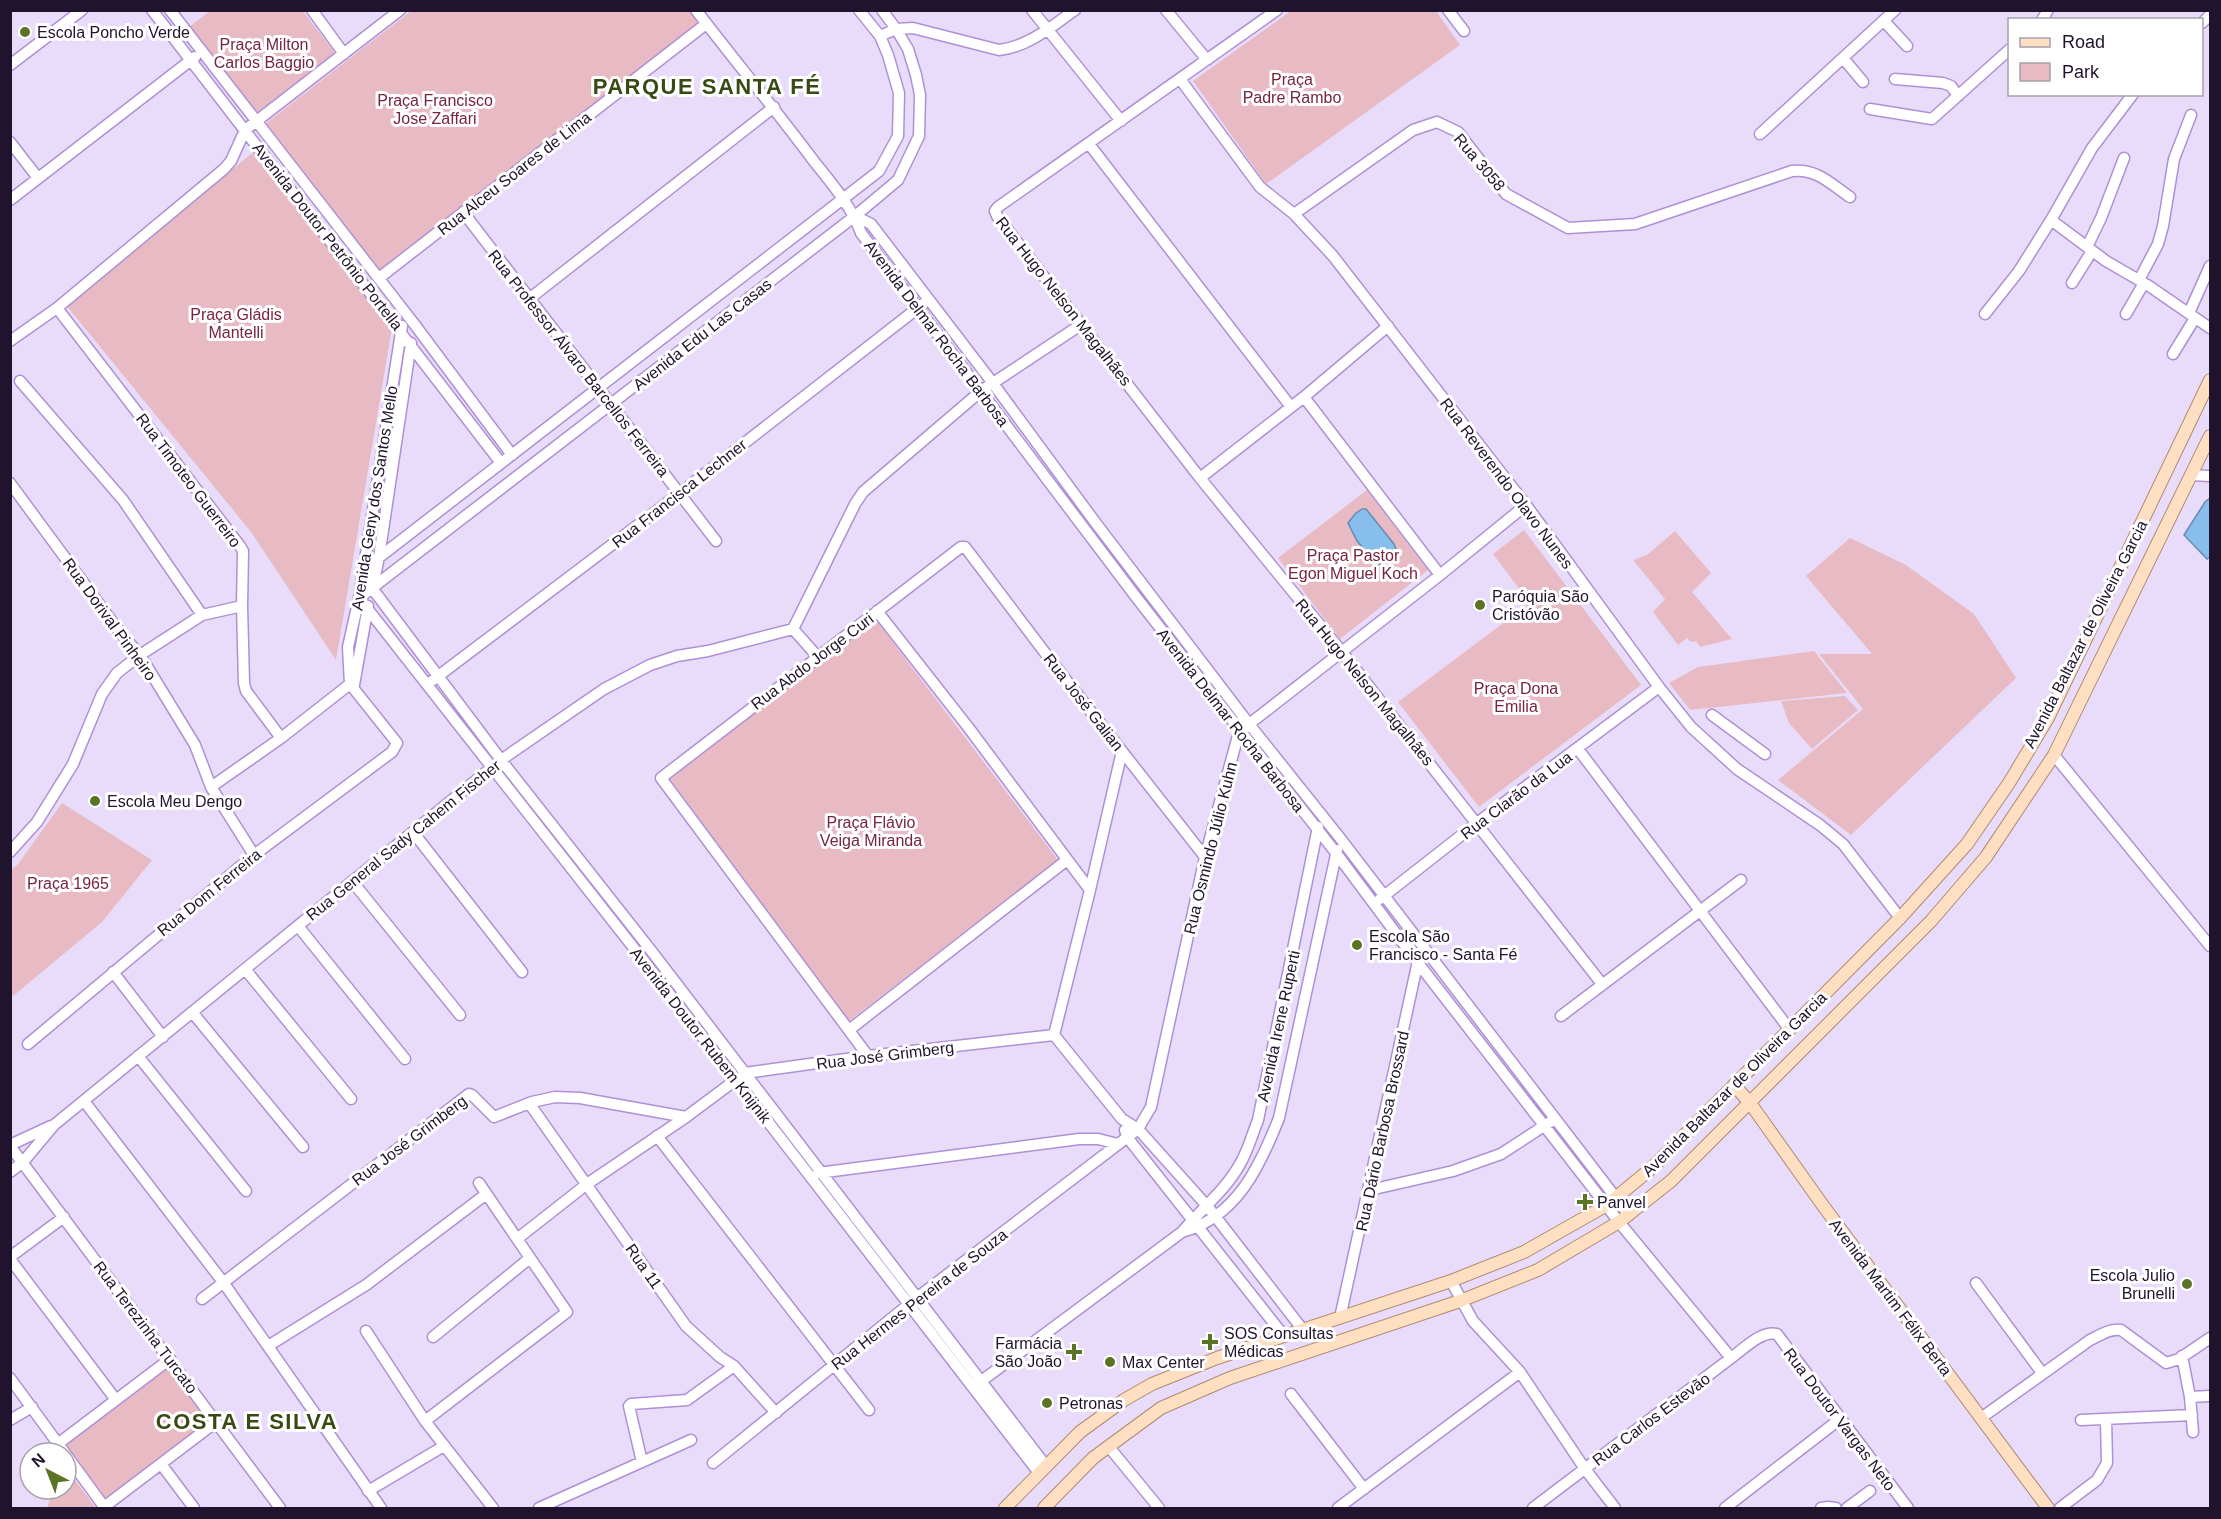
<svg xmlns="http://www.w3.org/2000/svg" width="2221" height="1519" font-family="Helvetica,sans-serif">
<style>
.green{fill:#e8bbc4}
.water{fill:#87beeb;stroke:#688bb2;stroke-width:1.5}
.lines{fill:none;stroke-linecap:round;stroke-linejoin:round}
.minor-casing{stroke:#af90d5;stroke-width:13}
.major-casing{stroke:#b08a73;stroke-width:14}
.minor{stroke:#fff;stroke-width:10}
.major{stroke:#fedfc2;stroke-width:12}
.poi-dot{fill:#5b7324;stroke:#fff;stroke-width:2}
.labels{text-anchor:middle;stroke-width:6;stroke-linejoin:round;paint-order:stroke}
.poi-label{font-size:16px;fill:#20132d;stroke:#fff;text-anchor:start}
.park-label{font-size:16px;fill:#76243f;stroke:#fff}
.street-label{font-size:16px;fill:#20132d;stroke:#fff}
.district-label{font-size:22px;font-weight:bold;letter-spacing:1.5px;fill:#394913;stroke:#fff}
</style>
<rect width="100%" height="100%" fill="#e8dcfa"/>
<path class="green" d="M689,10L699,22L380,271L265,124L411,11Z
M210,11H303L335,53L256,113L190,26Z
M1291,11H1436L1460,45L1266,184L1193,81Z
M256,150L392,328L336,660L251,532L66,305Z
M1367,490L1428,570L1340,639L1278,558Z
M1524,530L1641,685L1479,807L1398,702L1530,603L1493,554Z
M1675,531L1711,573L1692,592L1732,639L1700,647L1696,641L1691,642L1687,638L1678,645L1653,612L1665,599L1633,560L1647,555Z
M1850,538L1906,565L1974,614L2016,678L1851,835L1778,780L1863,709L1819,654H1872L1806,576Z
M876,620L1058,860L849,1021L670,779Z
M1814,651L1847,693L1690,710L1669,683L1698,667Z
M1845,696L1858,710L1812,749L1789,723L1781,701Z
M62,803L152,860L102,922L13,996L10,993L11,870L18,864Z
M169,1365L212,1422L107,1501L64,1444Z
M66,1468L96,1508H47L53,1489H66Z"/>
<path class="water" d="M2210,498V557L2207,559L2184,535L2205,502Z
M1362,509H1366L1394,544L1397,552L1378,565L1357,541L1348,523L1355,514Z"/>
<g class="lines">
<g class="minor-casing">
<path id="minor" d="M152,10L501,463
M170,10L415,325L512,455
M312,10L344,54
M696,10C735,61 775,109 813,160C831,183 851,205 861,233L1136,597L1336,853L1418,963L1619,1222L1731,1358
M1032,10L1121,121
M1166,10L1207,60
M1277,10L998,207L995,211L997,216L1200,478L1342,652L1602,984
M1448,10L1464,31
M2042,20L2048,10
M1884,21L1907,46
M2202,23L2210,15
M880,36L896,29L913,28L999,50C1028,47 1052,26 1075,10
M1843,58L1863,82
M10,65L82,10
M1180,79L1260,187L1294,214L1333,256L1526,505L1659,687L1691,727L1737,769L1820,825L1843,844L1900,918
M1895,79L1943,83L1951,86L1958,96
M1870,109L1932,119L2010,49
M1760,134L1895,10
M10,142L38,178
M1089,144L1291,407
M10,200L195,57
M463,212L716,541
M1294,214L1413,130L1437,122L1458,132L1506,194L1568,228L1635,224L1792,171C1816,168 1831,184 1850,197
M855,216L871,224L992,382L1095,522L1249,724L1340,838L1629,1215
M2051,220L2106,261L2149,286L2210,328
M2087,247L2101,218L2124,158
M379,278L706,24
M2139,280L2158,244L2163,226L2174,159L2191,115
M2072,283L2092,251
M529,299L774,107
M57,308L240,546L243,551L242,606L244,683L246,691L281,738
M2189,313L2210,266
M1985,314L2019,271L2051,220L2092,148L2133,94
M2126,314L2144,283
M10,341L57,308L224,169L231,161L245,130L400,10
M2173,354L2195,318
M20,381L123,500L202,615
M1304,397L1440,575
M2191,475L2210,476
M1200,478L1304,397L1388,326
M10,483L119,631L140,655L195,745L211,787L254,855
M364,569L879,171L898,136L899,93L888,55L880,36L859,10
M372,588L501,760L653,953L1046,1466
M372,591L379,557L411,343
M359,598L644,961L1039,1473
M359,598L855,216L898,180L919,136L920,95L916,75L908,49L896,29L882,10
M877,611L968,727L1090,890
M793,629L855,504L863,492L981,391L1082,324
M793,629L817,656
M433,680L679,494L923,304
M350,684L348,647L359,598L402,326
M354,685L368,606
M1712,715L1765,754
M1578,749L1790,1030
M2054,755L2210,946
M211,787L281,738L350,684
M413,832L522,972
M10,852L37,822L73,764L102,694L117,673L140,655L202,615L242,606
M352,881L460,1015
M1380,899L1477,823L1659,687
M298,926L405,1059
M245,969L351,1099
M113,972L163,1037
M192,1012L303,1147
M1561,1016L1741,880
M849,1030L1067,860
M1054,1035L1122,1119L1138,1129L1208,1207L1303,1330
M1054,1035L1090,890L1122,751
M28,1044L254,855L392,752L397,743L350,684
M138,1056L246,1191
M868,1056L661,778L961,547H965L1052,662L1205,857
M84,1101L223,1282L381,1508
M529,1103L686,1326L720,1357L734,1366L776,1413
M1125,1130L1127,1137L1284,1336
M657,1136L869,1410
M10,1145L51,1126
M10,1146L280,1508
M10,1172L23,1162L54,1125L501,760L604,689L650,665L677,656L708,651L793,629
M818,1173L1079,1139H1098L1118,1144
M1370,1190L1453,1171L1501,1154L1550,1122
M1182,1232C1237,1217 1260,1166 1279,1118L1337,850
M517,1239L587,1184L686,1117
M10,1257L64,1217
M10,1259L116,1400
M1451,1281L1473,1321L1520,1372L1585,1469L1615,1508
M1976,1283L2042,1373
M202,1299L469,1094L472,1095L494,1117L532,1102L555,1097L580,1098L686,1117L745,1073L868,1056L1054,1035
M1340,1318L1418,961
M366,1331L425,1421L493,1508
M433,1337L530,1258
M268,1346L366,1285L485,1195
M2182,1356L2190,1397L2193,1432
M10,1378L105,1508
M976,1385L1182,1232C1201,1209 1225,1191 1240,1164C1248,1151 1252,1135 1258,1120L1318,827
M1291,1394L1364,1489
M2190,1397L2210,1396
M1981,1418L2090,1340C2099,1336 2110,1328 2121,1330L2166,1363L2179,1359L2210,1338
M10,1420L32,1407
M2081,1420L2192,1415
M425,1421L567,1312L479,1183
M59,1443L170,1359
M1109,1447L1159,1508
M642,1462L629,1406L631,1404L687,1400L734,1366
M713,1463L918,1297L1138,1129L1151,1107L1205,857L1239,732L1440,575L1526,505
M161,1464L194,1508
M368,1491L444,1446
M104,1507L216,1422
M539,1508L691,1440
M1338,1508L1520,1372
M1533,1508L1731,1358C1744,1349 1761,1330 1777,1334L1908,1508
M1725,1508L1840,1419
M1821,1508L1828,1507L1836,1508
M1847,1508L1870,1491
M2060,1508L2097,1480L2107,1463L2106,1419"/>
</g>
<g class="major-casing">
<path id="major" d="M1735,1086L1750,1103L1824,1207L2048,1508
M1005,1508L1080,1432L1124,1400L1152,1384L1217,1358L1451,1281L1524,1252L1607,1205L1653,1167L1900,918L1967,844L2009,783L2048,718L2210,380
M1044,1508L1093,1458L1161,1408L1230,1378L1460,1301L1538,1270L1619,1222L1671,1181L1931,921L1986,857L2054,755L2210,436"/>
</g>
<use href="#minor" class="minor"/>
<use href="#major" class="major"/>
</g>
<g class="poi-dot">
<circle cx="25" cy="32" r="6"/>
<circle cx="1480" cy="605" r="6"/>
<circle cx="95" cy="801" r="6"/>
<circle cx="1357" cy="945" r="6"/>
<path d="M1582 1193h6v6h6v6h-6v6h-6v-6h-6v-6h6z"/>
<circle cx="2187" cy="1284" r="6"/>
<path d="M1207 1333h6v6h6v6h-6v6h-6v-6h-6v-6h6z"/>
<path d="M1071 1343h6v6h6v6h-6v6h-6v-6h-6v-6h6z"/>
<circle cx="1110" cy="1362" r="6"/>
<circle cx="1047" cy="1403" r="6"/>
</g>
<g class="labels">
<g class="poi-label">
<text x="37" y="38">Escola Poncho Verde</text>
<text x="1492" y="602">Paróquia São<tspan x="1492" dy="18">Cristóvão</tspan></text>
<text x="107" y="807">Escola Meu Dengo</text>
<text x="1369" y="942">Escola São<tspan x="1369" dy="18">Francisco - Santa Fé</tspan></text>
<text x="1597" y="1208">Panvel</text>
<text x="2175" y="1281" text-anchor="end">Escola Julio<tspan x="2175" dy="18">Brunelli</tspan></text>
<text x="1224" y="1339">SOS Consultas<tspan x="1224" dy="18">Médicas</tspan></text>
<text x="1062" y="1349" text-anchor="end">Farmácia<tspan x="1062" dy="18">São João</tspan></text>
<text x="1122" y="1368">Max Center</text>
<text x="1059" y="1409">Petronas</text>
</g>
<g class="park-label">
<text x="264" y="50">Praça Milton<tspan x="264" dy="18">Carlos Baggio</tspan></text>
<text x="1292" y="85">Praça<tspan x="1292" dy="18">Padre Rambo</tspan></text>
<text x="435" y="106">Praça Francisco<tspan x="435" dy="18">Jose Zaffari</tspan></text>
<text x="236" y="320">Praça Gládis<tspan x="236" dy="18">Mantelli</tspan></text>
<text x="1353" y="561">Praça Pastor<tspan x="1353" dy="18">Egon Miguel Koch</tspan></text>
<text x="1516" y="694">Praça Dona<tspan x="1516" dy="18">Emilia</tspan></text>
<text x="871" y="828">Praça Flávio<tspan x="871" dy="18">Veiga Miranda</tspan></text>
<text x="68" y="889">Praça 1965</text>
</g>
<g class="street-label">
<text transform="translate(1480 162) rotate(50)" y="6">Rua 3058</text>
<text transform="translate(514 173) rotate(-38)" y="6">Rua Alceu Soares de Lima</text>
<text transform="translate(328 236) rotate(52)" y="6">Avenida Doutor Petrônio Portella</text>
<text transform="translate(1064 301) rotate(52)" y="6">Rua Hugo Nelson Magalhães</text>
<text transform="translate(937 333) rotate(53)" y="6">Avenida Delmar Rocha Barbosa</text>
<text transform="translate(702 334) rotate(-38)" y="6">Avenida Edu Las Casas</text>
<text transform="translate(579 363) rotate(52)" y="6">Rua Professor Álvaro Barcellos Ferreira</text>
<text transform="translate(189 480) rotate(53)" y="6">Rua Timoteo Guerreiro</text>
<text transform="translate(1507 483) rotate(53)" y="6">Rua Reverendo Olavo Nunes</text>
<text transform="translate(679 493) rotate(-38)" y="6">Rua Francisca Lechner</text>
<text transform="translate(374 498) rotate(-81)" y="6">Avenida Geny dos Santos Mello</text>
<text transform="translate(110 619) rotate(54)" y="6">Rua Dorival Pinheiro</text>
<text transform="translate(2085 634) rotate(-63)" y="6">Avenida Baltazar de Oliveira Garcia</text>
<text transform="translate(812 661) rotate(-37)" y="6">Rua Abdo Jorge Curi</text>
<text transform="translate(1365 682) rotate(51)" y="6">Rua Hugo Nelson Magalhães</text>
<text transform="translate(1084 702) rotate(52)" y="6">Rua José Galian</text>
<text transform="translate(1231 720) rotate(52)" y="6">Avenida Delmar Rocha Barbosa</text>
<text transform="translate(1516 795) rotate(-37)" y="6">Rua Clarão da Lua</text>
<text transform="translate(403 840) rotate(-39)" y="6">Rua General Sady Cahem Fischer</text>
<text transform="translate(1210 848) rotate(-76)" y="6">Rua Osmindo Júlio Kuhn</text>
<text transform="translate(209 892) rotate(-39)" y="6">Rua Dom Ferreira</text>
<text transform="translate(1278 1026) rotate(-78)" y="6">Avenida Irene Ruperti</text>
<text transform="translate(701 1035) rotate(52)" y="6">Avenida Doutor Rubem Knijnik</text>
<text transform="translate(885 1055) rotate(-7)" y="6">Rua José Grimberg</text>
<text transform="translate(1734 1084) rotate(-45)" y="6">Avenida Baltazar de Oliveira Garcia</text>
<text transform="translate(1382 1131) rotate(-78)" y="6">Rua Dário Barbosa Brossard</text>
<text transform="translate(409 1140) rotate(-37)" y="6">Rua José Grimberg</text>
<text transform="translate(644 1266) rotate(55)" y="6">Rua 11</text>
<text transform="translate(1891 1297) rotate(53)" y="6">Avenida Martim Félix Berta</text>
<text transform="translate(919 1299) rotate(-38)" y="6">Rua Hermes Pereira de Souza</text>
<text transform="translate(146 1327) rotate(53)" y="6">Rua Terezinha Turcato</text>
<text transform="translate(1651 1419) rotate(-37)" y="6">Rua Carlos Estevão</text>
<text transform="translate(1840 1419) rotate(53)" y="6">Rua Doutor Vargas Neto</text>
</g>
<g class="district-label">
<text x="707" y="94">PARQUE SANTA FÉ</text>
<text x="247" y="1429">COSTA E SILVA</text>
</g>
</g>
<rect width="2221" height="1519" fill="none" stroke="#20132d" stroke-width="24"/>
<rect x="2008" y="18" width="195" height="78" fill="#ffffff" stroke="#a6a1ab" stroke-width="1.5"/>
<rect x="2020" y="38" width="30" height="9" fill="#fedfc2" stroke="#a6a1ab" stroke-width="1.5"/>
<text x="2062" y="48" font-size="18" fill="#20132d">Road</text>
<rect x="2020" y="63" width="30" height="18" fill="#e8bbc4" stroke="#a6a1ab" stroke-width="1.5"/>
<text x="2062" y="78" font-size="18" fill="#20132d">Park</text>
<g transform="translate(48 1471) rotate(318)"><circle r="28" fill="#ffffff" stroke="#a6a1ab" stroke-width="1.5"/>
<path d="M0-4.5L10 22L0 15L-10 22Z" fill="#5b7324"/>
<text y="-9" font-size="16" font-weight="bold" text-anchor="middle" fill="#20132d">N</text>
</g>
</svg>
